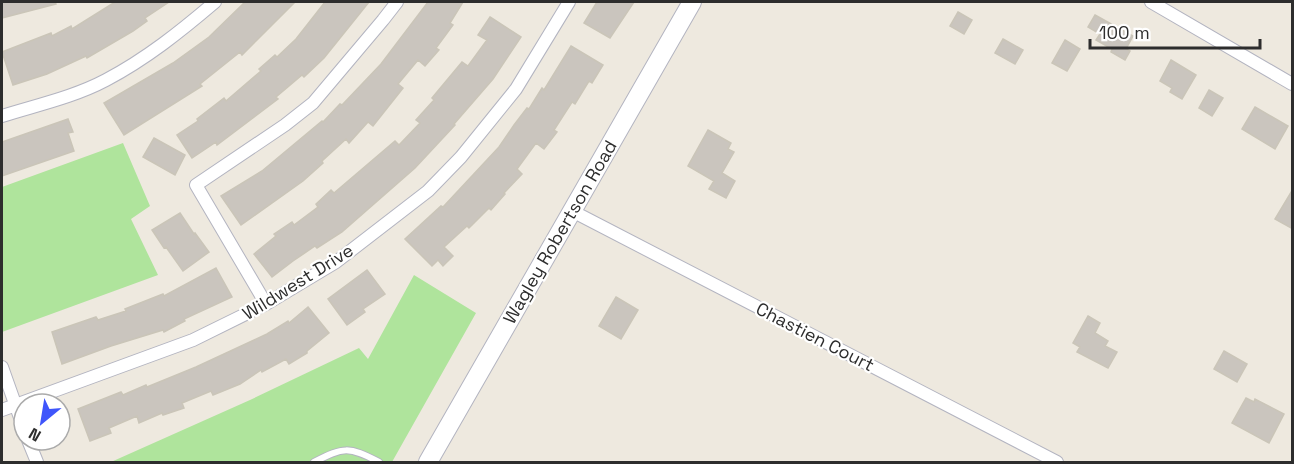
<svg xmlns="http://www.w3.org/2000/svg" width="1294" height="464" font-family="'Space Grotesk',sans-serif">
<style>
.green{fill:#afe49c}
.building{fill:#cac5be;stroke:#cac5b8;stroke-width:1.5}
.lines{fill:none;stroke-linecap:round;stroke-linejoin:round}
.lane-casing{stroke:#b3b4c0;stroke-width:8}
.street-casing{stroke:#b3b4c0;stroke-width:14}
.secondary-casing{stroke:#b3b4c0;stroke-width:20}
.lane{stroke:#fff;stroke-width:6}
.street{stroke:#fff;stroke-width:12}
.secondary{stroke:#fff;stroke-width:18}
.labels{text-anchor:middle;stroke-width:4.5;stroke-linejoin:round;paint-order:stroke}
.street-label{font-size:18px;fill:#2d2d2d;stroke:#fff}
</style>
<rect width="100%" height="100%" fill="#eee9df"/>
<path class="green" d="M123,143L150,206L131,219L158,275L2,332V187Z
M414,275L476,313L392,462H111L250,400L359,348L368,359Z"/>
<path class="building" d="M2,2H55L56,4L2,18Z
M115,2H169L145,18L147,21L133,31L87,58L86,56L47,74L13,85L2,52L51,33L52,36L71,26L72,29Z
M245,2H295L242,55L240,52L200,84L202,86L124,135L104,103L173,63L209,37Z
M325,2H369L324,58L304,77L302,75L276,97L278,99L217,145L216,142L192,158L177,135L198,121L197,119L224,98L226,101L261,71L259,69L275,55L277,57L296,39Z
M428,2H463L450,23L453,25L436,48L439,50L425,66L418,60L398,84L403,88L373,126L368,122L349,143L346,139L322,161L323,163L303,181L241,225L221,196L262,171L322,121L323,122L340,104L342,105L381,64Z
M597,2H634L610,38L584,23Z
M958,12L972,20L964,34L950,26Z
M1095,15L1133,36L1126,49L1130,51L1125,60L1111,52L1112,49L1096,40L1100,34L1088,27Z
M490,17L521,37L493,79L454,124L455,125L415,168L342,232L317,248L315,246L293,261L272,277L254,254L276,236L274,234L292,222L294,225L318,207L316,204L331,190L334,193L395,141L399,145L420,123L416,120L434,100L432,98L462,62L468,66L487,40L478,35Z
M1003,39L1023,50L1015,64L995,53Z
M1065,40L1080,49L1067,71L1052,63Z
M571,46L603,65L592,83L589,81L575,104L572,102L554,130L557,132L544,149L536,143L517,169L522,174L504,193L505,194L491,210L489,208L469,228L467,226L444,247L453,256L443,266L438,260L432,266L405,239L441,206L443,207L499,147L514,125L527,108L529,109L542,88L544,90Z
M1171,60L1196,75L1182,99L1170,92L1172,88L1160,81Z
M1209,90L1223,98L1212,116L1199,108Z
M1255,107L1288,126L1275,149L1242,129Z
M68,119L73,132L68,133L74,151L2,176V142Z
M708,130L731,143L728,149L734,152L722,173L735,181L726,198L709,189L714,181L688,166Z
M154,138L185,155L175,175L143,157Z
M1293,189V229L1275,219Z
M180,213L194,234L195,233L209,252L183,271L166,247L164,248L152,230Z
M216,268L232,297L184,319L185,321L164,332L163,330L111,346L62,364L52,332L96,317L98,320L126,311L125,309L163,294L164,296Z
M367,270L385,294L363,309L365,312L347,325L328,299Z
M616,297L638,310L621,339L599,326Z
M308,307L329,333L307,351V353L289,364L286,359L262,372L261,370L240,384L213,395L211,391L182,403L184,408L163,415L162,413L139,423L137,416L109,428L111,433L90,441L78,409L121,392L123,395L146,385L147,387L196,367L267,334L288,321L289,323Z
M1088,316L1100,323L1095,333L1108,341L1105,346L1117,352L1108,368L1077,352L1080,347L1073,343Z
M1224,351L1247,364L1237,382L1214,369Z
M1246,398L1254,402L1255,399L1284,414L1269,443L1232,423Z"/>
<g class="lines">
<g class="lane-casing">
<path id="lane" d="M314,462C344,447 348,446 379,462"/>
</g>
<g class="street-casing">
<path id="street" d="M1151,2L1292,84
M2,116C37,105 74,97 106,80C146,59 181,31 215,2
M572,211L1057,462
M266,304L196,185L285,125L313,103L383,20L397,2
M2,367L24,429
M2,410L193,340L266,304L336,262L428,191L461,157L516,89L569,2
M28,440L37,462"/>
</g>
<g class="secondary-casing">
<path id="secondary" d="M428,462L692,2"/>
</g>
<use href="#lane" class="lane"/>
<use href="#street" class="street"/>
<use href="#secondary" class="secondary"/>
</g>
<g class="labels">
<g class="street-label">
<text transform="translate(560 232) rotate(-60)" y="6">Wagley Robertson Road</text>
<text transform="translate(298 282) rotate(-32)" y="6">Wildwest Drive</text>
<text transform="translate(815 337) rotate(27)" y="6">Chastien Court</text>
</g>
</g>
<rect width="1294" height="464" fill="none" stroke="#2d2d2d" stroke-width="6"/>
<g transform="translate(42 422) rotate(210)"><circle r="28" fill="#ffffff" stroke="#ababab" stroke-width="1.5"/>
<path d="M0-4.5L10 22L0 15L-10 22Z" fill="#3f55fb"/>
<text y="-9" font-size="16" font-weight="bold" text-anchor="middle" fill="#2d2d2d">N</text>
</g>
<path d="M1090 39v9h170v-9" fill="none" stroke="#2d2d2d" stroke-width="3"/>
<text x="1099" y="39" font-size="18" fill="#2d2d2d" stroke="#ffffff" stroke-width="4.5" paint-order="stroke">100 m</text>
</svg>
